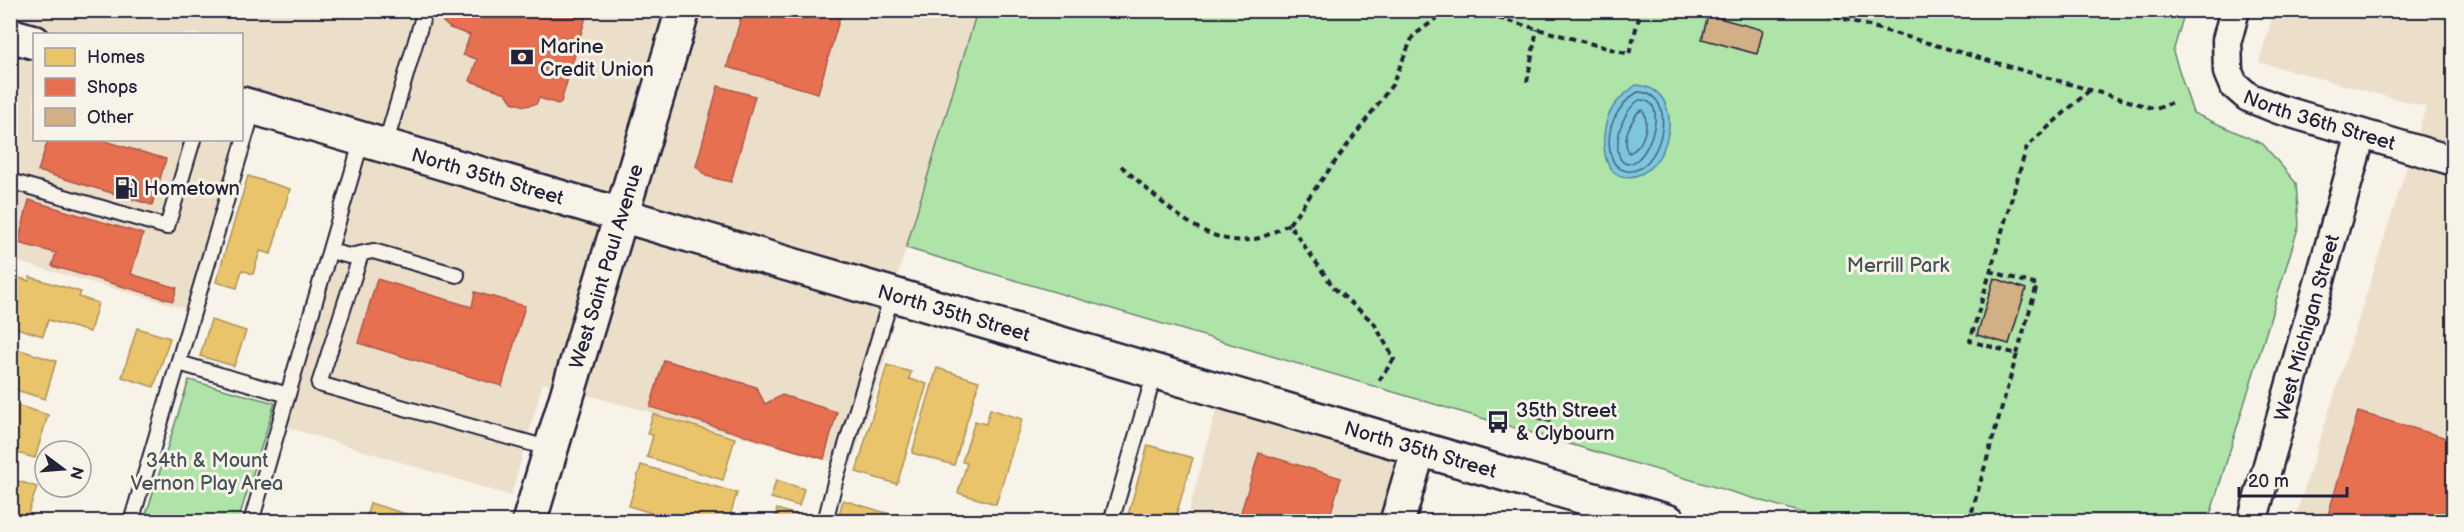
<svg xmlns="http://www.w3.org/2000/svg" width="2464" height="532" font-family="'Balsamiq Sans',sans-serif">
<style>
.built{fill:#ecdfca;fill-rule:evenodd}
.green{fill:#aee4a7;stroke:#688371;stroke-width:1.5}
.water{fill:#7dc6de;stroke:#59849d;stroke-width:1.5}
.homes{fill:#e9c46a;stroke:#ad935c;stroke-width:1.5}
.shops{fill:#e76f51;stroke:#ac584a;stroke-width:1.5}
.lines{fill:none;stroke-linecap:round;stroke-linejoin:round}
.shore{stroke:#46647c;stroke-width:1.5}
.building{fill:#d3af85;stroke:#22223b;stroke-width:1.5}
.lane-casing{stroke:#22223b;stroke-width:18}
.street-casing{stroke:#22223b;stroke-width:33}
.secondary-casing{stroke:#22223b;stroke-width:38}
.path{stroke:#22223b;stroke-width:4;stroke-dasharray:6 4.5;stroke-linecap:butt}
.lane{stroke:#f7f3e8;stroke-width:14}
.street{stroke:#f7f3e8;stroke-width:28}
.secondary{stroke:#f7f3e8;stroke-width:33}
.labels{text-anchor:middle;stroke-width:6;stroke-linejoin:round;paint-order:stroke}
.poi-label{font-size:20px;fill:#22223b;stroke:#f7f3e8;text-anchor:start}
.street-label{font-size:20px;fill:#22223b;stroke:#f7f3e8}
.park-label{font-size:20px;fill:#455256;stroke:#f7f3e8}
</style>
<rect width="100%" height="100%" fill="#f7f3e8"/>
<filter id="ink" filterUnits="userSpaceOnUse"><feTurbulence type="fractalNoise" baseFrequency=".0167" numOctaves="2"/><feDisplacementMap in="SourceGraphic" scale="12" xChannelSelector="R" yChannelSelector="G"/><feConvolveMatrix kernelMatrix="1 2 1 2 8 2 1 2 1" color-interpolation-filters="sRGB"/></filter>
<g filter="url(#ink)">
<path class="built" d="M967,10L975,18L892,295L889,346L851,467L543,383L511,496L280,425L362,140L254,107L194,311L11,260L10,11ZM34,34H242V140H34Z
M2274,11H2453V521H2294L2426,107L2259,62Z
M1221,391L1419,448L1397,521L1186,522Z"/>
<path class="green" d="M967,10L2185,11L2173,52L2193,113L2263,144L2296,183L2299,225L2208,522L1830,521L906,248L975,18Z
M189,380L275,403L238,521H144Z"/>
<path class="water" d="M1636,85C1691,88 1670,178 1627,177C1601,176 1601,138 1607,120C1611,105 1624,94 1636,85Z"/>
<path class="homes" d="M248,176L290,189L271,254L260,251L253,274L242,270L237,288L216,282Z
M10,275L29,281L30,277L81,292L79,297L98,303L90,332L48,320L43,336L10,326Z
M211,320L246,331L234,366L200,356Z
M137,328L170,338L154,387L122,377Z
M10,347L56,361L45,399L10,388Z
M887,365L911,372L909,379L927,384L897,484L856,472Z
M937,368L979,381L954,465L912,453Z
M10,403L48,415L35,458L10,451Z
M990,409L1022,419L996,504L958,493L967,463L962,462L975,421L986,424Z
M653,414L735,438L723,480L647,457L653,435L647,434Z
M1148,445L1193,458L1174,522H1126Z
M641,465L737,493L728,522H680L629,506Z
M10,468L15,469L12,479L37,487L25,522H10Z
M776,480L804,489L799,506L771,498Z
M843,500L890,514L888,522H837Z
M370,503L432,522H365Z
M777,509L813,520L812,522H774Z"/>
<path class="shops" d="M447,10H588L561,102L558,104L539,98L536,104L525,106L512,102L506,93L470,81L477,59L463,55L470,35L450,28L443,22Z
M743,10H842L818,93L727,67Z
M718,86L755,96L731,182L706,176L696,166Z
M48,140H101L166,159L152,205L38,171Z
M29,200L143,234L131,274L177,288L173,301L52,266L56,253L18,243Z
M377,279L472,307L475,292L525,306L502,386L358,343Z
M664,360L756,387L765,404L782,395L837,412L824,459L650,407Z
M2358,412L2454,440V522H2326Z
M1259,453L1341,478L1328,522H1238Z"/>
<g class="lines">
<path class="shore" d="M1638,92C1682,93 1660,175 1627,171C1605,167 1607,134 1614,119C1620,107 1627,98 1638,92Z
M1639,100C1669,98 1651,150 1637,160C1611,179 1611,120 1639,100Z
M1643,110C1650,124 1644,147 1629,153C1621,139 1630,124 1638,112Z"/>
</g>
<path class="building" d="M1708,15L1763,30L1757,54L1702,39Z
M1994,278L2026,289L2009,344L1977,335Z
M1534,411L1552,416L1550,422L1532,417Z"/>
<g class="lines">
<g class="lane-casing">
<path id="lane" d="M385,146L425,10
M10,181L167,227L193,140
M330,251L349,256L373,251L457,275
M361,254L319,384L551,449
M179,363L288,395
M131,522L254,107
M251,522L362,139
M825,522L836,478L892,295
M1111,522L1155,372"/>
</g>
<g class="street-casing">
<g id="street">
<path id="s1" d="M2235,10L2227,40L2228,72L2233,84L2248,97L2278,109L2454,161"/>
<path id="s2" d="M2252,522L2361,134"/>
</g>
</g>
<g class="secondary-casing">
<g id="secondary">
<path d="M10,35L34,42"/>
<path id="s3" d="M242,104L1669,522"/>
<path id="s4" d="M529,522L683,10"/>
<path d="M1397,522L1419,448"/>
</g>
</g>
<path class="path" d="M1468,10L1629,54L1641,10
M1814,10L2156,109L2171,103
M1527,82L1537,29
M1121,166C1157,196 1203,250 1255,239C1266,237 1279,229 1289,224L1334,288L1374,323L1394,359L1378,382
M1289,224L1392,85L1413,36L1448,10
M1990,271L2037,285L2017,354
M1969,522L2017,354L1970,341L2027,146L2090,90"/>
<use href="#lane" class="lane"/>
<use href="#street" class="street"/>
<use href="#secondary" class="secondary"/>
</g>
</g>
<defs>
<g id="bank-bare" transform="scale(1.8)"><path d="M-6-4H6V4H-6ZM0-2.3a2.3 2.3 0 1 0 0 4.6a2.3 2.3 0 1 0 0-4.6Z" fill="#22223b" stroke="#f7f3e8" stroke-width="2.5" paint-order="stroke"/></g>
<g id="fuel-bare" transform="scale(1.8)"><path d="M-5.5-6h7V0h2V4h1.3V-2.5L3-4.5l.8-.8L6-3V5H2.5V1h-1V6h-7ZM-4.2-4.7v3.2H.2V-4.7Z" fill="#22223b" stroke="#f7f3e8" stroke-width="2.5" paint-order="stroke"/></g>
<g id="bus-bare" transform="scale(1.8)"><path d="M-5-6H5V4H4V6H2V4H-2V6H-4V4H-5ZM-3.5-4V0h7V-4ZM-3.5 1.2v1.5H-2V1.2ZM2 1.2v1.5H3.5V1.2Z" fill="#22223b" stroke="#f7f3e8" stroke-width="2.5" paint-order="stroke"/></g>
</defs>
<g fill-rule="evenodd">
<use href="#bank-bare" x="522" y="57"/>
<use href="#fuel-bare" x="126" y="188"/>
<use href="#bus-bare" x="1498" y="422"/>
</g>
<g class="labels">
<g class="poi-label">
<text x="540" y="53">Marine<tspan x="540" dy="23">Credit Union</tspan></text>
<text x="144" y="195">Hometown</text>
<text x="1516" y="417">35th Street<tspan x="1516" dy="23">&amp; Clybourn</tspan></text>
</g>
<g class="street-label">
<text dy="7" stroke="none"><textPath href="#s1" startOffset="171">North 36th Street</textPath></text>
<text dy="7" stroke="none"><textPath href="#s3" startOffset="256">North 35th Street</textPath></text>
<text dy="7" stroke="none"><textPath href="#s4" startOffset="267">West Saint Paul Avenue</textPath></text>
<text dy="7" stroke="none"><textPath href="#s3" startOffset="742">North 35th Street</textPath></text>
<text dy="7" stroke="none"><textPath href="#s2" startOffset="202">West Michigan Street</textPath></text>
<text dy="7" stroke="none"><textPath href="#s3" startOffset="1228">North 35th Street</textPath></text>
</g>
<g class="park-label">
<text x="1898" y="272">Merrill Park</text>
<text x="207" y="467">34th &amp; Mount<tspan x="207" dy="23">Vernon Play Area</tspan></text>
</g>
</g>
<rect width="2464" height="532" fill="none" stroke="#f7f3e8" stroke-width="36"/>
<rect x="18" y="18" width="2428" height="496" fill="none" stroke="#22223b" stroke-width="2" filter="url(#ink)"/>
<rect x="33" y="33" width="210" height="108" fill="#f7f3e8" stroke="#a29fa3" stroke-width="1.5"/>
<rect x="45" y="48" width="30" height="18" fill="#e9c46a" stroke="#a29fa3" stroke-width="1.5"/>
<text x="87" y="63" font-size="18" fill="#22223b">Homes</text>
<rect x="45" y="78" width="30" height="18" fill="#e76f51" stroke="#a29fa3" stroke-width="1.5"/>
<text x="87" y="93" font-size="18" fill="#22223b">Shops</text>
<rect x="45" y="108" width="30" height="18" fill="#d3af85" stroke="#a29fa3" stroke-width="1.5"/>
<text x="87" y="123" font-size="18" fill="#22223b">Other</text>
<g transform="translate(63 469) rotate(106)"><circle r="28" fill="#f7f3e8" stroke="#a29fa3" stroke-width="1.5"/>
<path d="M0-4.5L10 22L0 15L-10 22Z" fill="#22223b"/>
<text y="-9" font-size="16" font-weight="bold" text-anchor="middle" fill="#22223b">N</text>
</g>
<path d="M2239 487v9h108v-9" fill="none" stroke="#22223b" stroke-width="3"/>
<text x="2248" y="487" font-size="18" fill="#22223b" stroke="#f7f3e8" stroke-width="4.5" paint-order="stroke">20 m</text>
</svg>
